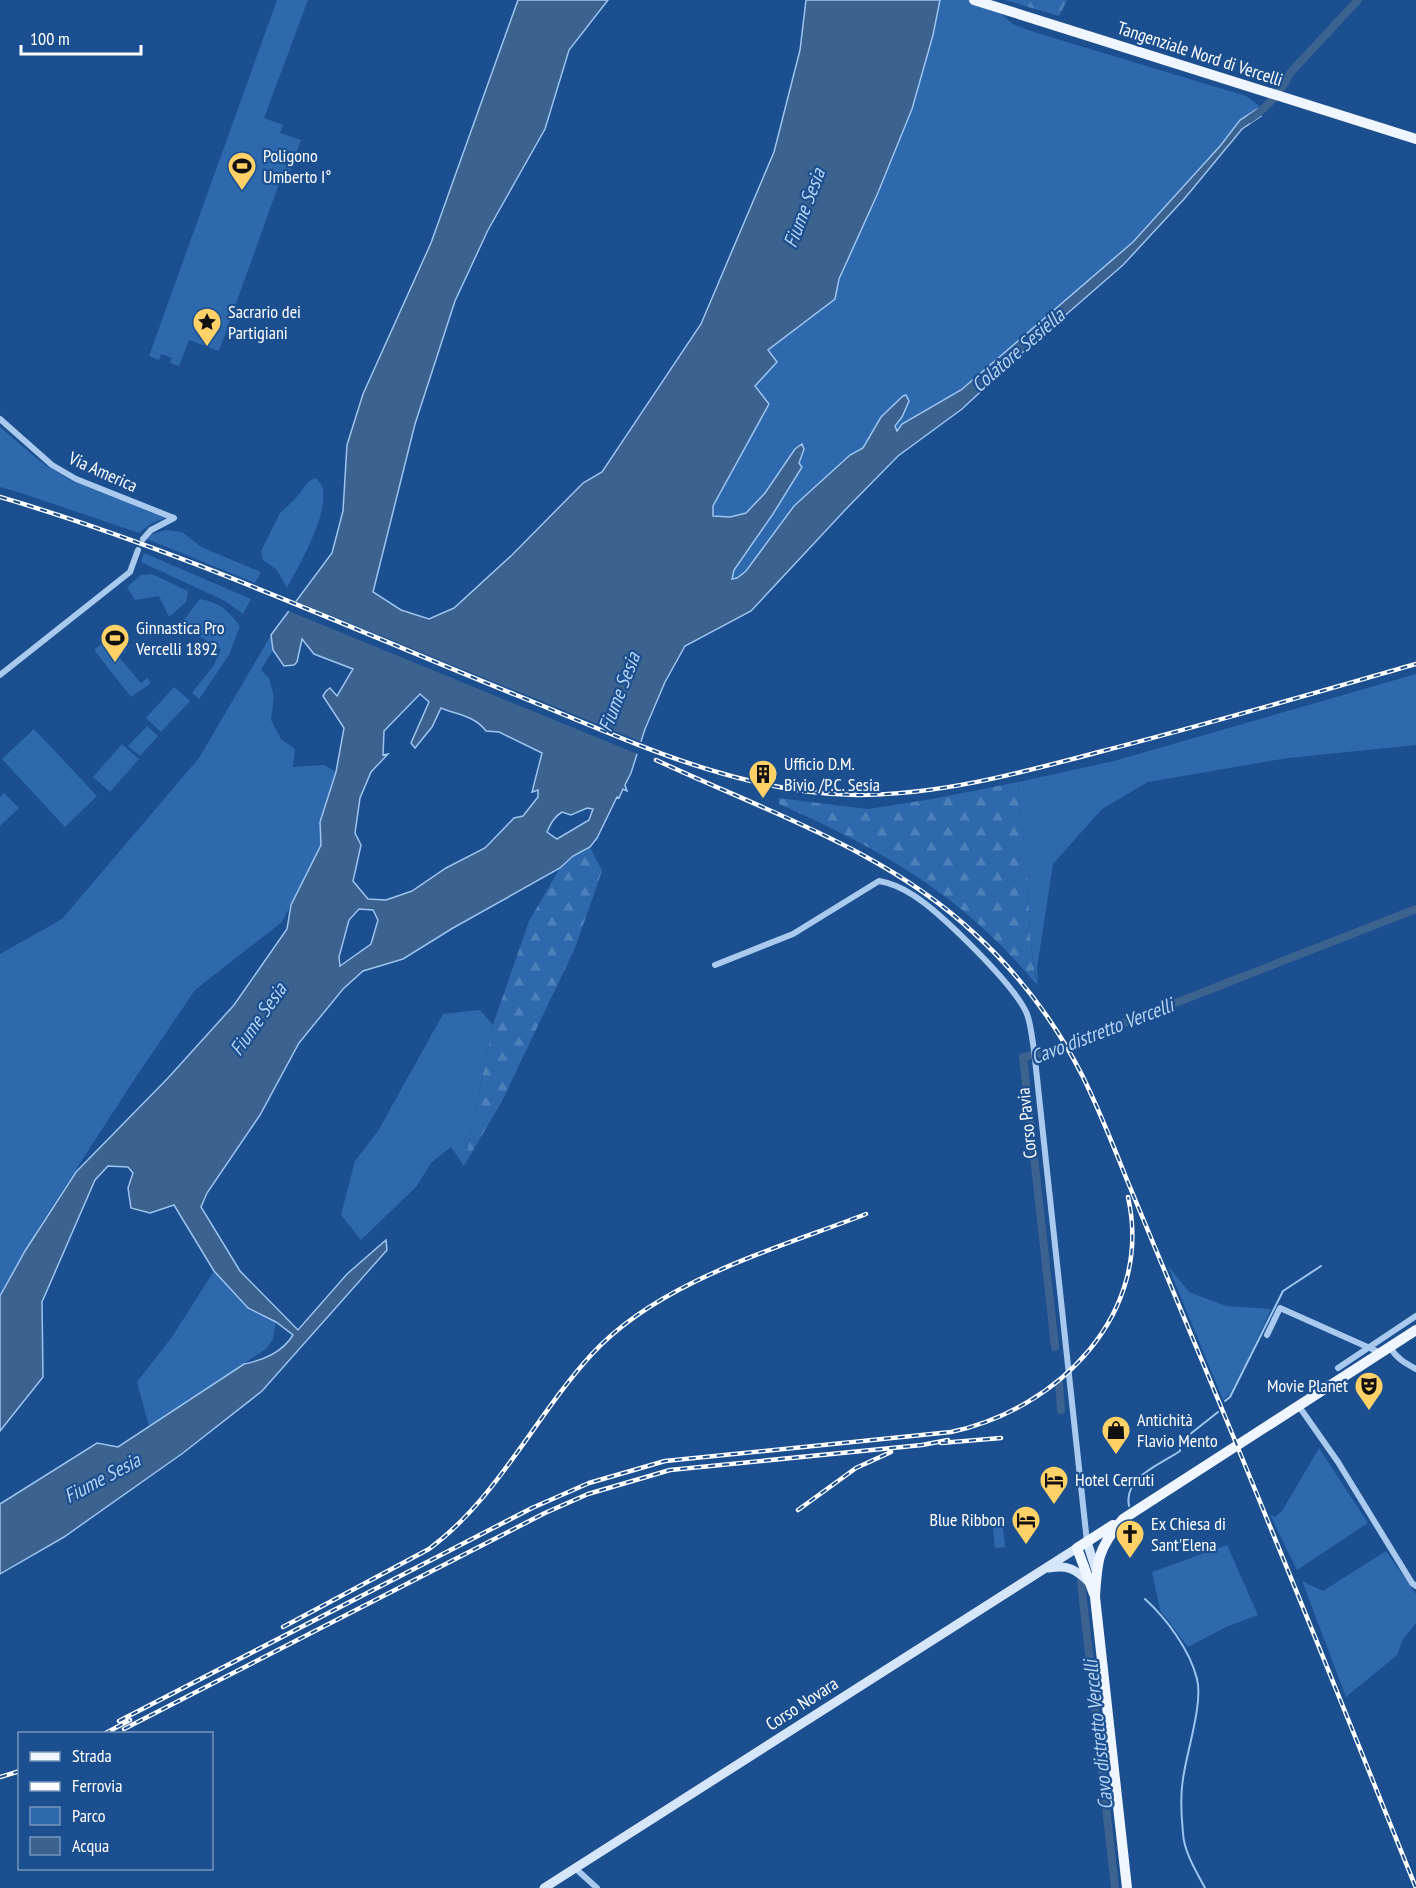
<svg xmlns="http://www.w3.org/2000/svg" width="1416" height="1888" font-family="'PT Sans Narrow',sans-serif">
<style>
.green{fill:#2e69ad}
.forest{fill:url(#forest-firs)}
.water{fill:#3c6290;stroke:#9cc4f0;stroke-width:1.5;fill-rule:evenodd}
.pier{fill:#1b4f8f}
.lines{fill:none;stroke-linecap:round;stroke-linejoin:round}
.stream{stroke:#9cc4f0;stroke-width:2}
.canal{stroke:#3c6290;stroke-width:8}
.minor{stroke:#a9c9ee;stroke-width:6}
.secondary{stroke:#d6e6fa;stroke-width:9}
.primary{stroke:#f0f6ff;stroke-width:10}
.rail-casing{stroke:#fff;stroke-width:4.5}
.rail{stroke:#1b4f8f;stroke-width:2;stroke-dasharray:7;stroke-linecap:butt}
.labels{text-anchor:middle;stroke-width:4.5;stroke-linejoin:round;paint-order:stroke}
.street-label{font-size:18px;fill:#fff;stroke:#1b4f8f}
.poi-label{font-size:18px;fill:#fff;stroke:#1b4f8f;text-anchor:start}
.water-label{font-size:20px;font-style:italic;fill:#b5d3f5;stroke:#1b4f8f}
</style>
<defs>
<pattern id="forest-firs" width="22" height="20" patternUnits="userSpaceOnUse" patternTransform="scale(1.5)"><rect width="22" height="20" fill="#2e69ad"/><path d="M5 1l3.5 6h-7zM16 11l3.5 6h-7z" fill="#4d80b9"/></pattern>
</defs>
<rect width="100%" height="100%" fill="#1b4f8f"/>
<path class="green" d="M277,0H308L264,118L283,125L280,133L301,140L286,182L280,181L219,351L189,340L179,366L170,363L172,358L161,354L159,360L149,356Z
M940,0H984L1013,24L1037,33L1246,96L1262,108L1240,120L1221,145L1133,242L961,390L902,424L897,431L895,427L902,417L906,396H902L881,417L863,448L850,455L746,571L737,578L731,579L734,570L773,514L802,467L799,464L804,450L746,513L730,517L713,516V506L768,404L755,386L777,362L768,350L835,299L839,279L912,109L933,35Z
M0,427L42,463L72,481L166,518L152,523L139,533L21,493L0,487Z
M316,478C319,482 323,485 323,490C327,518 300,563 287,588L277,570L263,560L261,551L280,513L296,498L308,482Z
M165,530L182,532L201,547L261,572L255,583L147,539L153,534Z
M144,553L251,599L243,614L225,601L141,562Z
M152,574L188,591L186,602L169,617L159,596L135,600L127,587L141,575Z
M200,599C219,602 229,611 240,626L229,655L199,699L192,693L214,665L221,649L180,625Z
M113,635L126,651L119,657L141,683L147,678L151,683L131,697L95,651V649Z
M271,635L273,650L261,670L269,678L274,697L271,720L281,739L295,749L293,767L324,765L336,772L320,821L321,845L282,922L195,990L132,1083L42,1222L0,1296V954L62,919L199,758Z
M1416,674V745L1288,758L1148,782L1102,809L1053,864L1037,968L1038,983C1028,947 1030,909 1027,871C1024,842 1020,812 1018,782L1114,761Z
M174,687L190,701L161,732L146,718Z
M147,726L158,736L140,756L128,746Z
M34,729L97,796L65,827L2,759Z
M122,744L139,759L110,792L93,777Z
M4,793L19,808L0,826V797Z
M480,1010L493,1025L464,1166L451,1147L431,1163L416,1187L361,1240L341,1215L355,1161L378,1131L443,1014Z
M1168,1266L1189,1292L1226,1306L1271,1309L1248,1359L1229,1395L1223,1400Z
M214,1271L248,1308L276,1322L273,1339L266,1349L149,1426L137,1382L172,1337Z
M1319,1448L1368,1523L1297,1570L1270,1515L1275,1517L1282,1511Z
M1002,1519L1005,1547L995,1548L992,1520Z
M1227,1545L1258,1615L1226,1627L1188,1647L1160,1610L1152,1572Z
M1386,1551L1416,1594V1623L1403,1639L1397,1655L1346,1697L1302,1581L1323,1591Z"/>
<path class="forest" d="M1005,0H1067L1059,16Z
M1018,782C1020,812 1024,841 1027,870C1030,909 1028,948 1038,986C963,896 885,851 779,804L778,798L868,809L932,799Z
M590,847L602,871L575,948L502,1101L464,1166L493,1025L529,921L560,868L574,856Z"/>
<path class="water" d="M518,0H608L569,50L545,129L488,230L455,301L415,424L373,592L401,610L429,619L454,608L512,555L583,483L602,472L701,324L774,152L800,50L806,0H940L933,35L912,109L877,195L839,279L835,299L768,350L777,362L755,386L769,404L713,506V516L730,517L746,513L765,493L795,449L802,444L804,449L799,463L802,467L773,514L734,570L732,579L737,578L746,571L794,506L850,455L863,448L881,417L903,396L906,395L909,401L902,417L895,426L897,431L902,424L961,390L1133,242L1221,145L1240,120L1257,109L1261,116L1242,129L1185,198L1123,265L1023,352L962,409L898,456L846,509L751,611L685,646L665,682L645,729L631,773L625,785L627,791L623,789L619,798L617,797L597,838L590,847L573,856L560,868L453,928L403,959L363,971L343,989L299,1043L260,1115L207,1193L201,1207L240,1271L298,1330L347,1274L386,1240L387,1250L262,1391L183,1453L64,1537L0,1574V1504L97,1443L118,1447L244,1364C263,1360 282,1353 293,1335L276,1322L248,1308L214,1271L174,1205L150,1213L131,1208L128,1188L133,1173L128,1167L108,1166L95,1180L42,1302L43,1377L0,1431V1296L25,1251L76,1172L168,1078L234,1005L287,929L291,905L321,845L320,822L336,772L344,728L323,696L326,691L330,688L337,696L353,669L314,654L302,639L297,662L294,665L284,666L273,650L271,635L332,553L343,511L347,445L363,394L431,243ZM420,694L429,702L411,743L415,748L432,727L441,708C458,715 475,716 486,731L499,732L542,753L532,792L538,790V797L523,816L514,818L485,848L446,868L412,891L386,900L368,899L353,881L361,845L355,833L360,798L371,772L388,754L383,755L384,731ZM587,808L593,809L589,820L557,839L547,832C551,823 554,817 562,812L571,815ZM359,909L373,910L378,920L371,944L340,966L339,957L349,920Z"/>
<path class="pier" d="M293,600L644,743L640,755L286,610Z"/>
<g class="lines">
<path class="stream" d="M1225,1401L1230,1397L1283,1291L1321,1266
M1129,1506C1123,1477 1161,1464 1180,1451V1443L1184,1439L1218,1412
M1145,1599C1166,1618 1190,1650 1197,1679C1203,1702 1188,1748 1184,1773C1180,1792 1181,1814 1183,1833C1184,1852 1196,1871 1205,1888"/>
<path class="canal" d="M1250,119C1268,107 1281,92 1290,73L1358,0
M1055,1347L1023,1057L1050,1052L1416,909
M1059,1383L1061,1410
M1081,1582L1115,1888"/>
<path class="minor" d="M0,419L52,465L76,479L174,518
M143,539L151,530L174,518
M0,675L130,572L138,550
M715,965L793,934L879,881C891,883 902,888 913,895C940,912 1015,985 1027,1014C1031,1025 1032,1038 1034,1050L1087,1542
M1267,1335L1280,1308L1381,1353
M1390,1347C1396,1358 1405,1363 1416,1369
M1338,1368L1416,1316
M1298,1405L1338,1462L1412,1583L1416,1586
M575,1868L597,1888"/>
<path class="secondary" d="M1087,1542L1096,1570
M1049,1568C1068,1565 1075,1569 1088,1581
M544,1888L1077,1548"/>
<path class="primary" d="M974,0L1416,139
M1094,1594L1077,1548L1113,1525
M1127,1888L1095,1597C1097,1560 1098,1548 1123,1519L1416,1330"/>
<g class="rail-casing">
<path id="rail" d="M0,497C177,549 345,626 516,695C626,739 737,794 857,795C940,795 1020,773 1099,752C1205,725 1311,694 1416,664
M656,760C765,811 886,850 975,934C1019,974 1055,1022 1082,1075C1099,1109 1113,1145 1127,1180C1148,1231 1169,1281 1190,1332C1267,1516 1341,1702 1416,1888
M941,1443L1001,1438
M798,1510L856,1468L891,1452
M283,1627L429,1549C498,1498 535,1416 592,1354C659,1281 776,1249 866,1214
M119,1721L532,1508L589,1483L665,1461L951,1432C1059,1409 1154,1313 1128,1197
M124,1729L545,1513L588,1494L670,1470L922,1445L948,1440
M104,1734L130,1720
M0,1777L20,1771"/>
</g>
<use href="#rail" class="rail"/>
</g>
<defs>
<g id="stadium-pin" transform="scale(1.5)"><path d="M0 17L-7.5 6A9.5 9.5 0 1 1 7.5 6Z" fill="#ffd166" stroke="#1b4f8f"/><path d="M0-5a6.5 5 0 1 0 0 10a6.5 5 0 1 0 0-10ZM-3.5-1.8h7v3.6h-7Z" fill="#111"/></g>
<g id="sight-pin" transform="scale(1.5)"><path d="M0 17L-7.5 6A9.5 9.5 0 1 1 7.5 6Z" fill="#ffd166" stroke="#1b4f8f"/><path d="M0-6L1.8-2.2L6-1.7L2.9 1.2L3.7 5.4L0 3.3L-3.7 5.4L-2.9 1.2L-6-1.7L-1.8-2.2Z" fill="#111"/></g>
<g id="building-pin" transform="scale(1.5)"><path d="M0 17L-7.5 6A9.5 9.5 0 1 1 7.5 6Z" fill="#ffd166" stroke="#1b4f8f"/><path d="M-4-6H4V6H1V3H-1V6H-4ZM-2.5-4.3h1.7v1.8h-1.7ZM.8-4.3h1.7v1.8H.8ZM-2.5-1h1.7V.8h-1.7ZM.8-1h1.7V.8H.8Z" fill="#111"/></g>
<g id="theatre-pin" transform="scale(1.5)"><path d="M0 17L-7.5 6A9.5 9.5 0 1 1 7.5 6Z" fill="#ffd166" stroke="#1b4f8f"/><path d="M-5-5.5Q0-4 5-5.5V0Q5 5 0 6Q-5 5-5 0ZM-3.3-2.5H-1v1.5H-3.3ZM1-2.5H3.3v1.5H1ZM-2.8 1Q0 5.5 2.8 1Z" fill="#111"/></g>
<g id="shop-pin" transform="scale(1.5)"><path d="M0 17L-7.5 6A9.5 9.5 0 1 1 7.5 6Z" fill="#ffd166" stroke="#1b4f8f"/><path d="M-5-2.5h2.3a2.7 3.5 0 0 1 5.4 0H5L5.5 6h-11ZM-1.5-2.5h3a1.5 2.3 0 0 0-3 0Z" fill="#111"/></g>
<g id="hotel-pin" transform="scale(1.5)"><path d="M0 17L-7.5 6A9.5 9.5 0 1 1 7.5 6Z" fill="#ffd166" stroke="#1b4f8f"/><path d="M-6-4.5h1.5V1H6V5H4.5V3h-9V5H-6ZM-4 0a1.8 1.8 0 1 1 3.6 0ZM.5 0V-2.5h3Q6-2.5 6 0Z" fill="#111"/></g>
<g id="church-pin" transform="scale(1.5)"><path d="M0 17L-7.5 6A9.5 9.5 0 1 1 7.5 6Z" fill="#ffd166" stroke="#1b4f8f"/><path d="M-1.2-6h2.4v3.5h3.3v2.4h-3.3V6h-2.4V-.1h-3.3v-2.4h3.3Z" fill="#111"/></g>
</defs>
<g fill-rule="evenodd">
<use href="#stadium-pin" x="242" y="166"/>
<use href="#sight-pin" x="207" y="322"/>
<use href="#stadium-pin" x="115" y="638"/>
<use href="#building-pin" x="763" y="774"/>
<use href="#theatre-pin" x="1369" y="1386"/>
<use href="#shop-pin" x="1116" y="1430"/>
<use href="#hotel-pin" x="1054" y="1480"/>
<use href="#hotel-pin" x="1026" y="1520"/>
<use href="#church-pin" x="1130" y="1534"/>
</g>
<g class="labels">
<g class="street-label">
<text transform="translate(1200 54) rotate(18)" y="6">Tangenziale Nord di Vercelli</text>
<text transform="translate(103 472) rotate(24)" y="6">Via America</text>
<text transform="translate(1027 1123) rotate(-96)" y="6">Corso Pavia</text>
<text transform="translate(802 1704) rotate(-33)" y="6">Corso Novara</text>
</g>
<g class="poi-label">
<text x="263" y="162">Poligono<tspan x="263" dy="21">Umberto I°</tspan></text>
<text x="228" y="318">Sacrario dei<tspan x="228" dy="21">Partigiani</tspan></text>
<text x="136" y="634">Ginnastica Pro<tspan x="136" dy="21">Vercelli 1892</tspan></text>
<text x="784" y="770">Ufficio D.M.<tspan x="784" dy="21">Bivio /P.C. Sesia</tspan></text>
<text x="1348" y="1392" text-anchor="end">Movie Planet</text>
<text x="1137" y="1426">Antichità<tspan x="1137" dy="21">Flavio Mento</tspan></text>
<text x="1075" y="1486">Hotel Cerruti</text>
<text x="1005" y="1526" text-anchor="end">Blue Ribbon</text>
<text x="1151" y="1530">Ex Chiesa di<tspan x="1151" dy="21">Sant'Elena</tspan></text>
</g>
<g class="water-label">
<text transform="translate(804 208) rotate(-69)" y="7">Fiume Sesia</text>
<text transform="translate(1018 350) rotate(-41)" y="7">Colatore Sesiella</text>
<text transform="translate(619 692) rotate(-69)" y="7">Fiume Sesia</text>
<text transform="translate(258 1019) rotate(-55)" y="7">Fiume Sesia</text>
<text transform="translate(1102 1031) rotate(-21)" y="7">Cavo distretto Vercelli</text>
<text transform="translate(102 1478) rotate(-28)" y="7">Fiume Sesia</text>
<text transform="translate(1098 1735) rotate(-96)" y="7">Cavo distretto Vercelli</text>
</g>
</g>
<rect x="18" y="1732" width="195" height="138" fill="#1b4f8f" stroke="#7695bc" stroke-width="1.5"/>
<rect x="30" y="1752" width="30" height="9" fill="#f0f6ff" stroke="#7695bc" stroke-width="1.5"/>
<text x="72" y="1762" font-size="18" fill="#ffffff">Strada</text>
<rect x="30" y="1782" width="30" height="9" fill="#ffffff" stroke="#7695bc" stroke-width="1.5"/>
<text x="72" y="1792" font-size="18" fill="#ffffff">Ferrovia</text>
<rect x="30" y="1807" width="30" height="18" fill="#2e69ad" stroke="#7695bc" stroke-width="1.5"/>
<text x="72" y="1822" font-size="18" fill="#ffffff">Parco</text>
<rect x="30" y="1837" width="30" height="18" fill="#3c6290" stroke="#7695bc" stroke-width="1.5"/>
<text x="72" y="1852" font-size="18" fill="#ffffff">Acqua</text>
<path d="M21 45v9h120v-9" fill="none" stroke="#ffffff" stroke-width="3"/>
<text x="30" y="45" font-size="18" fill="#ffffff" stroke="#1b4f8f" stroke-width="4.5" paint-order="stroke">100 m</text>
</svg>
